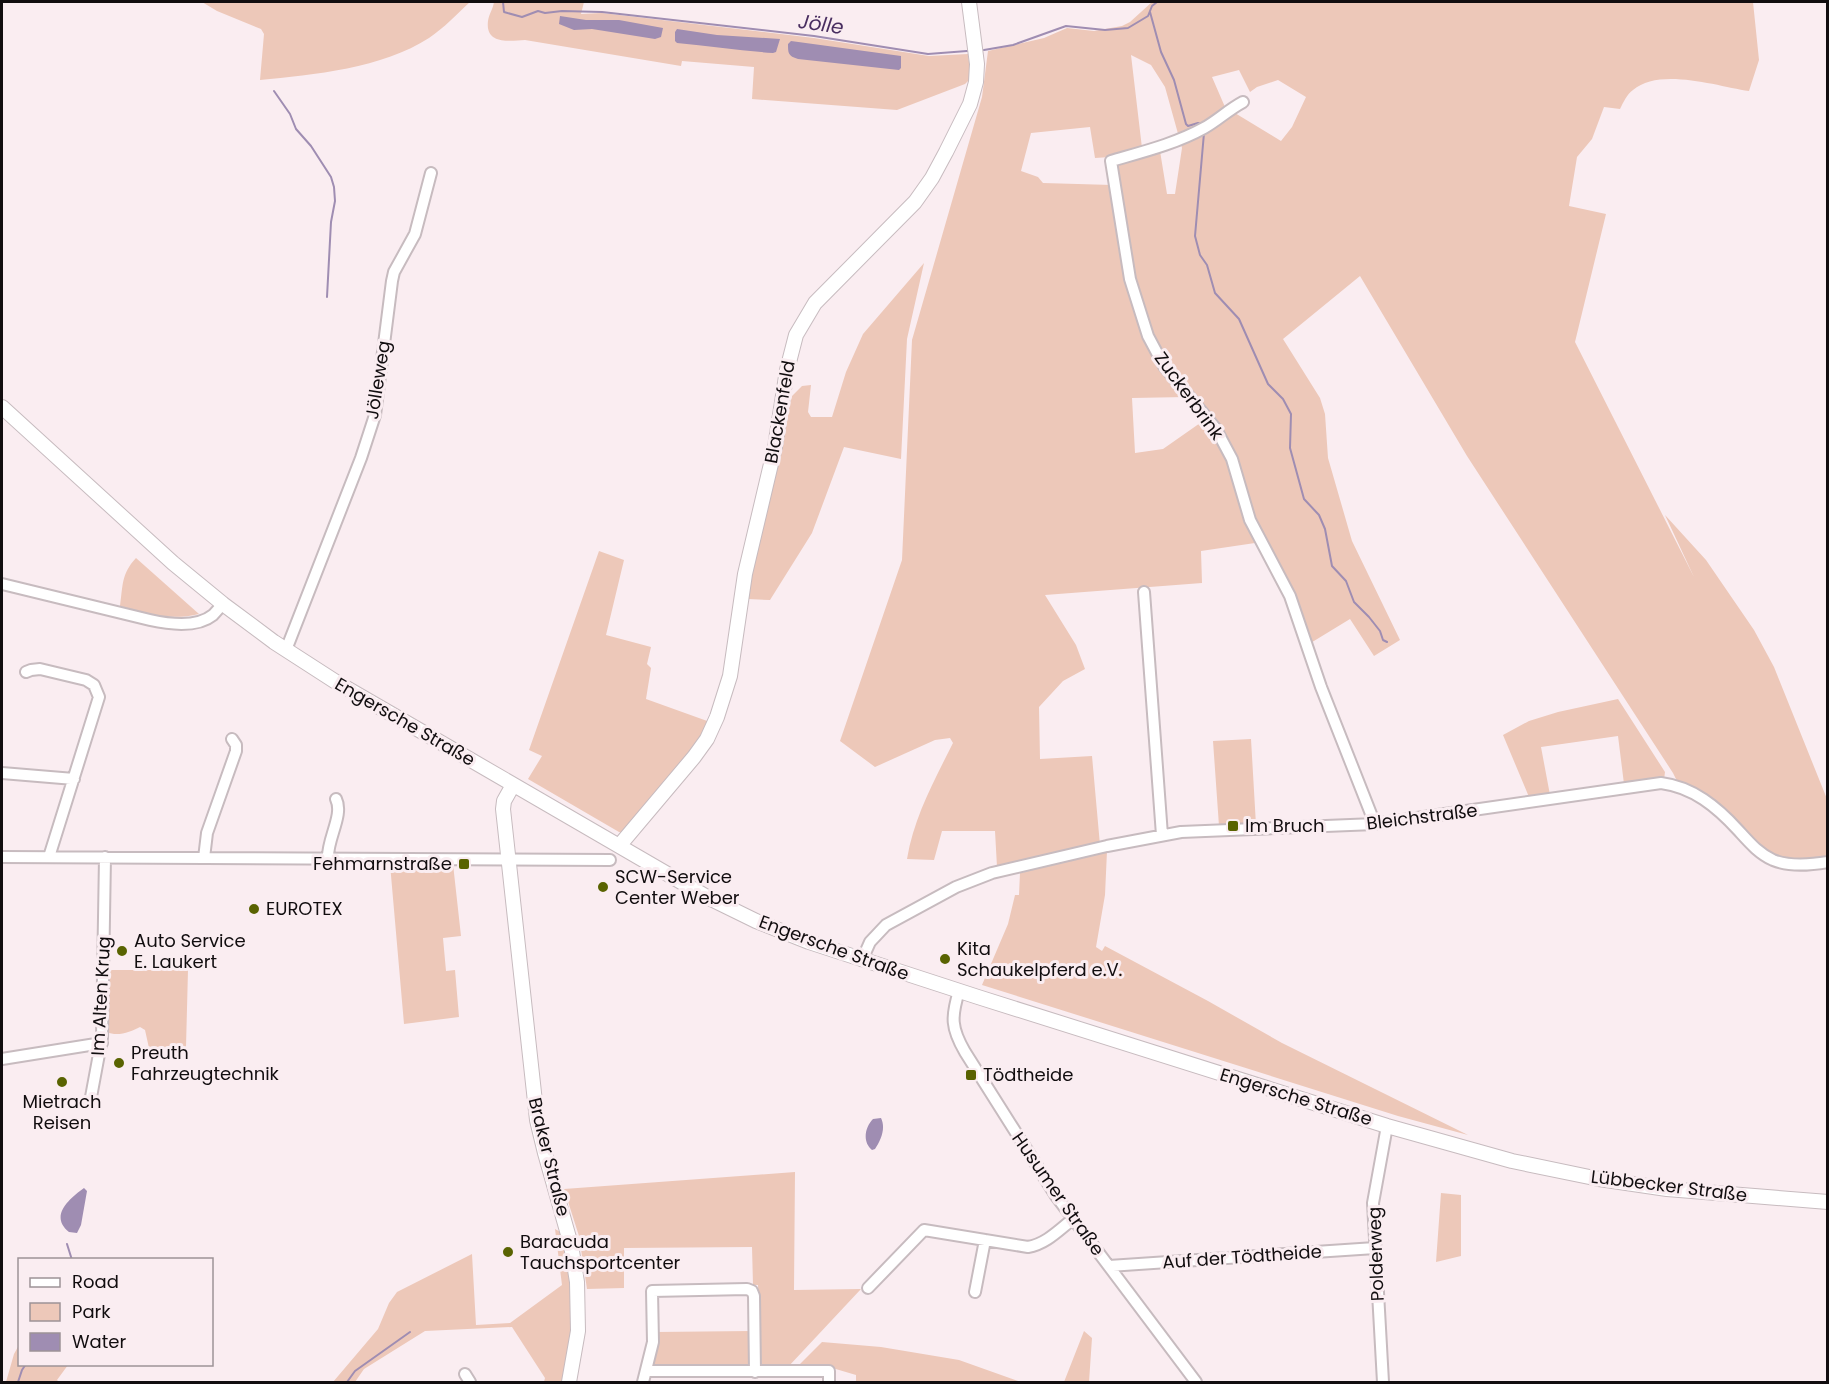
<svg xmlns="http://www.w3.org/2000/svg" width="1829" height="1384" font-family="Poppins,sans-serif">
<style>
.green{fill:#edc8b9;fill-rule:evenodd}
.water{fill:#9f8db2}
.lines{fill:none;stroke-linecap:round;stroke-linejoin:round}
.stream{stroke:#9f8db2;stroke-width:2}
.street-casing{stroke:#c7bbbf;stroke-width:14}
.secondary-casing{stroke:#c7bbbf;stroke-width:16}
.street{stroke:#fff;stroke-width:10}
.secondary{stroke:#fff;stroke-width:14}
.poi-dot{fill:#596301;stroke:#faedf1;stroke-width:2}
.labels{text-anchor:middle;stroke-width:6;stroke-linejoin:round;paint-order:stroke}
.street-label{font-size:18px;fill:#110d0f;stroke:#faedf1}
.poi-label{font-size:18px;fill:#110d0f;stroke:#faedf1;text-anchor:start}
.water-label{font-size:20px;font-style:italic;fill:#492e60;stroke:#faedf1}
</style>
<rect width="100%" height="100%" fill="#faedf1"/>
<path class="green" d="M202,2H470C457,14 444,28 429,38C383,68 313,75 260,80L264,34L261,29L217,11Z
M494,2H584L581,14L602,13L814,38L929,56L968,54L971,78L965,84L897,110L752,99L754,67L682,61L681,66L525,40C510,41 485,45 488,21C489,14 493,9 494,2Z
M1152,2H1753L1759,60L1749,91C1717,86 1659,67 1633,90C1627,94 1623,103 1620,109L1604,107L1592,139L1577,157L1569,206L1606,214L1575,342L1694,577L1665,515L1706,560L1754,630L1774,667L1827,799V859C1807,863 1784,861 1765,853L1678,783L1673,773L1467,456L1360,276L1283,339L1320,398L1325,414L1328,458L1352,541L1400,640L1374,656L1350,619L1309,644L1267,546L1255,543L1201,551L1202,583L1045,595L1076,645L1085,669L1063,681L1039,707L1040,759L1092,756L1100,845L997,867L995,831H942L934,860L907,859C914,817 934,781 953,743L950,738L935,740L875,767L840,741L902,560L912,340L982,97L988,51L1044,38L1067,28L1094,31L1122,26L1130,22ZM1131,55L1151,65L1165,87L1182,148L1175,194H1167L1160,151L1142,148ZM1239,70L1250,92L1257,87L1278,80L1306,97L1292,127L1281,141L1225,107L1212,77ZM1090,127L1095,158L1110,157L1112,185L1043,183L1038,177L1021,171L1031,133ZM1186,397L1203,421L1163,449L1135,453L1132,398Z
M924,263L907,339L901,459L844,447L812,533L770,600L748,599L757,542L792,396L802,386L811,385L808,412L811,417H832L846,372L863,334Z
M599,551L624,560L606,635L651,647L647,664L651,668L646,699L710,722L704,736L624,833L619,832L528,779L542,756L529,750Z
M136,558L199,614C171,621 147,614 120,606C123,586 121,574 136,558Z
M1618,699L1665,772L1664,780L1624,784L1618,736L1541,747L1550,795L1529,797L1503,735L1529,721L1558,712Z
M1251,739L1256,825L1219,826L1213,741Z
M1107,851L1105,895L1096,947L1102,951L1105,946L1208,1001L1282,1043L1468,1135L1398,1116L982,985L1008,924L1015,895H1019L1020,873Z
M390,864H453L461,936L443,938L446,971L455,970L459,1017L404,1024Z
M107,970H188L186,1047L149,1048L145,1030L140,1027C131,1032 117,1037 107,1032Z
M795,1172L794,1290L861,1289L788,1367L765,1368L759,1362L758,1285H753L752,1247L624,1248V1288L587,1289L579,1236L564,1189Z
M1441,1193L1461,1195V1256L1436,1262Z
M555,1229L564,1234C573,1285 578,1331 562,1382H544L545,1378L512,1327L425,1331L364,1369L355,1382H333L378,1329L389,1303L397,1292L472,1254L476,1325L510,1323L562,1285Z
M751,1331L750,1364L747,1368L656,1370L652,1362L656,1332Z
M1084,1331L1092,1338L1089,1382H1064Z
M822,1342L881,1347L959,1360L1021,1382H856V1375L829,1367H797Z
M19,1345L20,1364L68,1365L57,1380L59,1382H6L14,1354Z"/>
<path class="water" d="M560,16L586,20H619L663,28L661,37L655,39L592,29L574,30L559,24Z
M677,29L717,35L780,39L776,52L773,53C741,51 709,46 677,43L675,41V32Z
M791,41L901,56V68L899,70L798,59C788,56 788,53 788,44Z
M881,1118C886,1128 881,1140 875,1149L872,1150C862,1142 865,1127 873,1119Z
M84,1188L87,1191L81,1225L77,1233L69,1232C49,1216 69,1199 84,1188Z"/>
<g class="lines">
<path class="stream" d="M503,2L504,12L522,17L538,11L545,13L562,11L602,12L814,36L928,54L967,51
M1150,12L1161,52L1174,80L1186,124L1188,126L1198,123L1201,124
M984,50L1013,45L1066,26L1105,30L1128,28L1148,16L1152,6L1157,2
M274,91L290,114L296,129L311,146L331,177L334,187L335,201L331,222L327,297
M1204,133L1195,236L1200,255L1207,265L1215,293L1239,319L1268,384L1283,399L1291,414L1290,448L1304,499L1319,515L1325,529L1332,566L1346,581L1354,602L1369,617L1380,631L1383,640L1387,642
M67,1244L72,1260
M18,1382L22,1370L26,1364
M347,1382L355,1371L410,1332"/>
<g class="street-casing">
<path id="street" d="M1243,102C1228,110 1217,121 1204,128C1175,144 1142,152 1111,161L1130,279L1148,336L1164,366L1216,429L1232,459L1250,520L1290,596L1321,687L1375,824
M2,584L150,620C168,624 197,628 213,615C216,612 219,608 223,604
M1144,592L1162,835
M286,650L361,458L375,415L392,281L394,272L415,234L431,173
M26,672L31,670L40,669L86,680L94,685L99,697L49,857
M2,773L74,779
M2,857L610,860
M204,858L207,833L236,751V745L232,739
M328,858C327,839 344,815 336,799
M862,960L870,942L886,925L956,887L992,873L1107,846L1181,832L1375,824L1661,783C1693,787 1717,807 1738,830C1749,842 1758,853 1773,860C1790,867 1810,865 1828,862
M959,991C951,1017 951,1028 965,1052L1056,1196L1196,1382
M2,1059L102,1043
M91,1097L102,1038L105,857
M1109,1266L1375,1248
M868,1288L924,1230L1028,1247C1046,1244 1059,1230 1073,1219
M975,1292L985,1240
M647,1371H829V1382
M465,1374L470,1382
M643,1382L653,1342L652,1291L747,1289L752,1291L754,1296L755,1372
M1383,1382L1373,1203L1387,1126"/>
</g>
<g class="secondary-casing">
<path id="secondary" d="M2,407L173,563L223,604L274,642L336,682L464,756L707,897L756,921L809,942L978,997L1387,1126L1512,1161L1599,1179L1667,1189L1828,1202
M513,785L504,801L503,809L537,1120L545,1153L571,1245L577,1282L578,1331L569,1382
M619,846L694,757L707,739L717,717L730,676L745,574L775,447L787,370L796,335L815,303L915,202L932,178L946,152L970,104L976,82L977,64L969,2"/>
</g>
<use href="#street" class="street"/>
<use href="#secondary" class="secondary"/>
</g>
<g class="poi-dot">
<rect x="1227" y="820" width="12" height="12" rx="3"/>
<rect x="458" y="858" width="12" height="12" rx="3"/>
<circle cx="603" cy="887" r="6"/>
<circle cx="254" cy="909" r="6"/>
<circle cx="122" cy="951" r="6"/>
<circle cx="945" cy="959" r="6"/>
<circle cx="119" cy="1063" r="6"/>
<rect x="965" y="1069" width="12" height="12" rx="3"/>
<circle cx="62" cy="1082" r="6"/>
<circle cx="508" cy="1252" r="6"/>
</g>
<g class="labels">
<g class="street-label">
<text transform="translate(378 380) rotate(-81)" y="6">Jölleweg</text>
<text transform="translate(1189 396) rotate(54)" y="6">Zuckerbrink</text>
<text transform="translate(780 412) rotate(-80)" y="6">Blackenfeld</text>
<text transform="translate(405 722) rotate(30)" y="6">Engersche Straße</text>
<text transform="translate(1422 817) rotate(-7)" y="6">Bleichstraße</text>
<text transform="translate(834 948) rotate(20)" y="6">Engersche Straße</text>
<text transform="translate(101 996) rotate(-87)" y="6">Im Alten Krug</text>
<text transform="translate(1296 1097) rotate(17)" y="6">Engersche Straße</text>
<text transform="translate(549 1157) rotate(76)" y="6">Braker Straße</text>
<text transform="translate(1669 1186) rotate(7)" y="6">Lübbecker Straße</text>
<text transform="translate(1058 1194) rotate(55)" y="6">Husumer Straße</text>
<text transform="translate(1376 1254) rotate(-92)" y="6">Polderweg</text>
<text transform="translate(1242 1257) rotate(-4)" y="6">Auf der Tödtheide</text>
</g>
<g class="poi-label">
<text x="1245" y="832">Im Bruch</text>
<text x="452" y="870" text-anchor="end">Fehmarnstraße</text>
<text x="615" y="883">SCW-Service<tspan x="615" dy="21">Center Weber</tspan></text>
<text x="266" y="915">EUROTEX</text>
<text x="134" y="947">Auto Service<tspan x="134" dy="21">E. Laukert</tspan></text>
<text x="957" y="955">Kita<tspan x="957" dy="21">Schaukelpferd e.V.</tspan></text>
<text x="131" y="1059">Preuth<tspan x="131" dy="21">Fahrzeugtechnik</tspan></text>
<text x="983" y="1081">Tödtheide</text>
<text x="62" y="1108" text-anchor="middle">Mietrach<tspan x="62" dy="21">Reisen</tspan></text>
<text x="520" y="1248">Baracuda<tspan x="520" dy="21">Tauchsportcenter</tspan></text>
</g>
<g class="water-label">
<text transform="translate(821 24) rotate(8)" y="7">Jölle</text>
</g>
</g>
<rect width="1829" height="1384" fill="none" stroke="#110d0f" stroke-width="6"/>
<rect x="18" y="1258" width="195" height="108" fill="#faedf1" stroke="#9d9397" stroke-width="1.5"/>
<rect x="30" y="1278" width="30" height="9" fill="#ffffff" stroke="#9d9397" stroke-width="1.5"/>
<text x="72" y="1288" font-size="18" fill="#110d0f">Road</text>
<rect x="30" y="1303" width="30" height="18" fill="#edc8b9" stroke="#9d9397" stroke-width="1.5"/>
<text x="72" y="1318" font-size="18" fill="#110d0f">Park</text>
<rect x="30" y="1333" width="30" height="18" fill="#9f8db2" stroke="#9d9397" stroke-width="1.5"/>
<text x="72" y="1348" font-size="18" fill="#110d0f">Water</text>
</svg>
